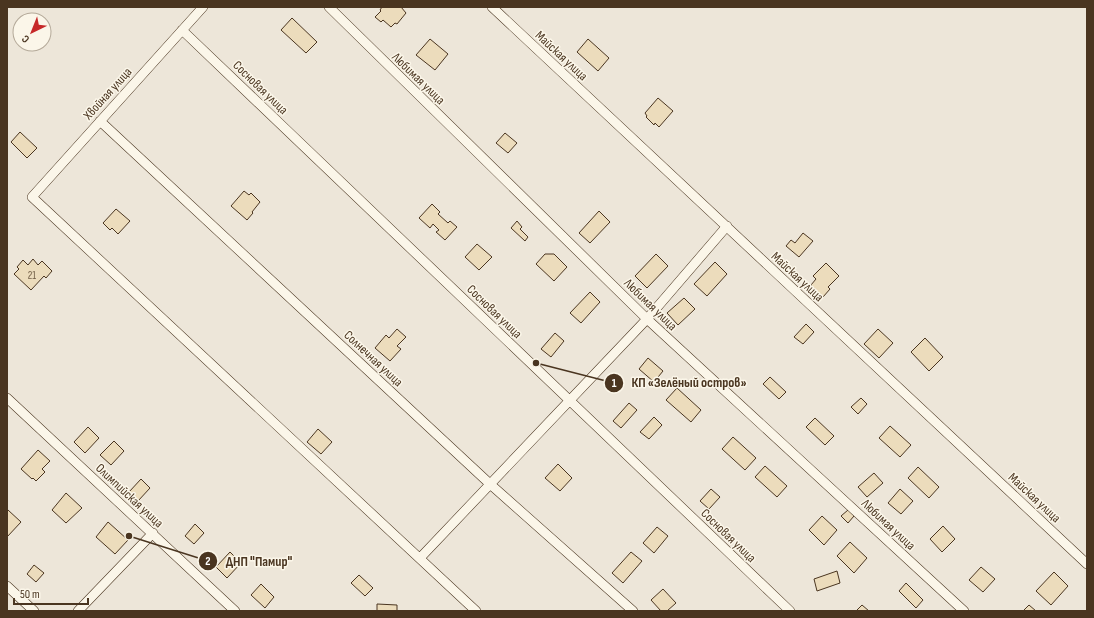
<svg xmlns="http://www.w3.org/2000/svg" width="1094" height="618" font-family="'Sofia Sans Condensed',sans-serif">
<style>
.green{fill:#ede6d9;stroke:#887966;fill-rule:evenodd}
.building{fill:#ecdcbc;stroke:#4a3520}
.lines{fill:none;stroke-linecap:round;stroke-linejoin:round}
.street-casing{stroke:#4a3520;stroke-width:10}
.street{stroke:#fbf6e9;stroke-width:9}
.labels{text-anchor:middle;stroke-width:3;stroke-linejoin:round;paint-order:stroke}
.number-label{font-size:11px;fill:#725f47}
.street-label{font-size:13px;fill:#4a3520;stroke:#fbf6e9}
.leader{fill:none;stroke:#4a3520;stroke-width:1.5}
.callout-dot{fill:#4a3520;stroke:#fbf6e9;stroke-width:1.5}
.mark-label{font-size:12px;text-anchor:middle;font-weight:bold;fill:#fff}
.callout-label{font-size:14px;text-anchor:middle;font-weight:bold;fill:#4a3520;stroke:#fbf6e9;stroke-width:3;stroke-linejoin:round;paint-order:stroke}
</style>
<rect width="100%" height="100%" fill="#fbf6e9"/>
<path class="green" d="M7,7H1087V611H7ZM20,20H44V44H20Z"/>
<path class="building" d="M382,7H401L406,13L397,24L395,23L391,27L383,20L381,22L375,17L381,11L380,10Z
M292,18L317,42L306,53L281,30Z
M430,39L448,54L435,70L416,55Z
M588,39L609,58L598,71L577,52Z
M658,98L673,111L659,127L655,123L654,125L646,117L647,116L645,113Z
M20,132L37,148L27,158L11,142Z
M505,133L517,143L508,153L496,143Z
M244,191L249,195L251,193L260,202L252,212L253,213L247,220L231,206Z
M432,204L440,212L438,214L448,223L450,221L457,227L445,240L436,232L439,230L433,224L430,228L419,218Z
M116,209L130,221L118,234L112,228L110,230L103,223Z
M599,211L610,222L590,243L579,233Z
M517,221L522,227L520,229L528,237L525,241L511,228Z
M803,233L813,241L799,257L786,246L791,240L795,243Z
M477,244L492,257L479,270L465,257Z
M545,254H554L567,267L554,281L536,264Z
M656,254L668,266L647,288L635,276Z
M33,259L38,265L42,261L52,271L46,278L44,276L31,290L14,274L19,269L17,267L23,260L28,265Z
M715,262L727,274L707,296L694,284Z
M826,263L839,276L828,287L830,289L823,297L811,285L816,279L813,276Z
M590,292L600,302L581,323L570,313Z
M684,298L695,309L678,325L667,313Z
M806,324L814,332L803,344L794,337Z
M397,329L406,337L397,346L401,349L390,361L375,348L386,335L389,338Z
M878,329L893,343L879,358L864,344Z
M555,333L564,341L551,357L541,349Z
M925,338L943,357L929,371L911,352Z
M648,358L663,371L654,382L639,369Z
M770,377L786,392L779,399L763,384Z
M677,388L701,410L691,422L666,400Z
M861,398L867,404L858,414L851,407Z
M629,403L637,410L621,428L613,421Z
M654,417L662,425L649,439L640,432Z
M815,418L834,436L825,445L806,427Z
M890,426L911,445L900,457L879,438Z
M88,427L99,438L85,453L74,442Z
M318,429L332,442L321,454L307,442Z
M733,437L756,458L745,470L722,449Z
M114,441L124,451L111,465L100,455Z
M38,450L50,461L42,469L45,472L36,481L33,478L32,479L21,469Z
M558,464L572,478L560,491L545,478Z
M765,466L787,486L777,497L755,477Z
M918,467L939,487L929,498L908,478Z
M874,473L883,483L867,497L858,487Z
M141,479L150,488L138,501L129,492Z
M711,489L720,497L709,509L700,501Z
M900,489L913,501L901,514L888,503Z
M66,493L82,508L66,523L52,510Z
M8,510L21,522L7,537V511Z
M848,510L854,516L848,523L841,516Z
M822,516L837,530L824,545L809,530Z
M108,522L128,540L115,554L96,537Z
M195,524L204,533L194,544L185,536Z
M943,526L955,539L942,552L930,539Z
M657,527L668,536L654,553L643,543Z
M850,542L867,558L854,573L837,556Z
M230,552L241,563L227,578L216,567Z
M631,552L642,561L623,583L612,573Z
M34,565L44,573L36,582L27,574Z
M981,567L995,579L983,592L969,580Z
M837,571L840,583L817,591L814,579Z
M1054,572L1068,586L1051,605L1036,591Z
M359,575L373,588L365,596L351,583Z
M906,583L923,600L916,608L899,591Z
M261,584L274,597L265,608L251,595Z
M663,589L676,603L667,611H661L651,600Z
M377,604L397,605V611H377Z
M862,605L869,611H856Z
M1029,605L1036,611H1023Z"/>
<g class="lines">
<g class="street-casing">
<path id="street" d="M203,7L32,197L476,611
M329,7L647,319L964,611
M492,7L1087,564
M182,30L790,611
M100,121L490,484L633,611
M7,398L235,611
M420,558L647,319L727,226
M7,586L34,611
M78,611L153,533"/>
</g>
<use href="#street" class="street"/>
</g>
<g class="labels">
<g class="number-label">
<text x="32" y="279">21</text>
</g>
<g class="street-label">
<text transform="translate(562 55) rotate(43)" y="5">Майская улица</text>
<text transform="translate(419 78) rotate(44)" y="5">Любимая улица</text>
<text transform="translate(261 87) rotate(44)" y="5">Сосновая улица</text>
<text transform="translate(107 93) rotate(-48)" y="5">Хвойная улица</text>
<text transform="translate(798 276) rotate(43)" y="5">Майская улица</text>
<text transform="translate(651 304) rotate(44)" y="5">Любимая улица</text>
<text transform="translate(495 311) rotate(44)" y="5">Сосновая улица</text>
<text transform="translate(374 358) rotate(43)" y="5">Солнечная улица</text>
<text transform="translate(130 495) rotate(43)" y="5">Олимпийская улица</text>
<text transform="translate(1035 497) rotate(43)" y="5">Майская улица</text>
<text transform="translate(889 524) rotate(43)" y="5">Любимая улица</text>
<text transform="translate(729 535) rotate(44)" y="5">Сосновая улица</text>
</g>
</g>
<path class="leader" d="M536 363L614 383M129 536L208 561"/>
<g class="callout-dot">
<circle cx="536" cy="363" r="4"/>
<circle cx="129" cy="536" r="4"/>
<circle cx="614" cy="383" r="10"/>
<circle cx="208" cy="561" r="10"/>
</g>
<g class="mark-label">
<text x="614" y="387">1</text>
<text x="208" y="565">2</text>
</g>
<g class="callout-label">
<text x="689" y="387">КП «Зелёный остров»</text>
<text x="259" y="566">ДНП "Памир"</text>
</g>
<rect width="1094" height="618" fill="none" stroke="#4a3520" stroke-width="16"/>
<g transform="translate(32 32) rotate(223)"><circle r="19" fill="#fbf6e9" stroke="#b4a999"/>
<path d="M0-3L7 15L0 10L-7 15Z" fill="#c62828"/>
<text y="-6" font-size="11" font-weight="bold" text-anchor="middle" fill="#4a3520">С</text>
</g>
<path d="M14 598v6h74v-6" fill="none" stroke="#4a3520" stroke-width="2"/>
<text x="20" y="598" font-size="12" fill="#4a3520" stroke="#fbf6e9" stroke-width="3" paint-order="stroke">50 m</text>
</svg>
